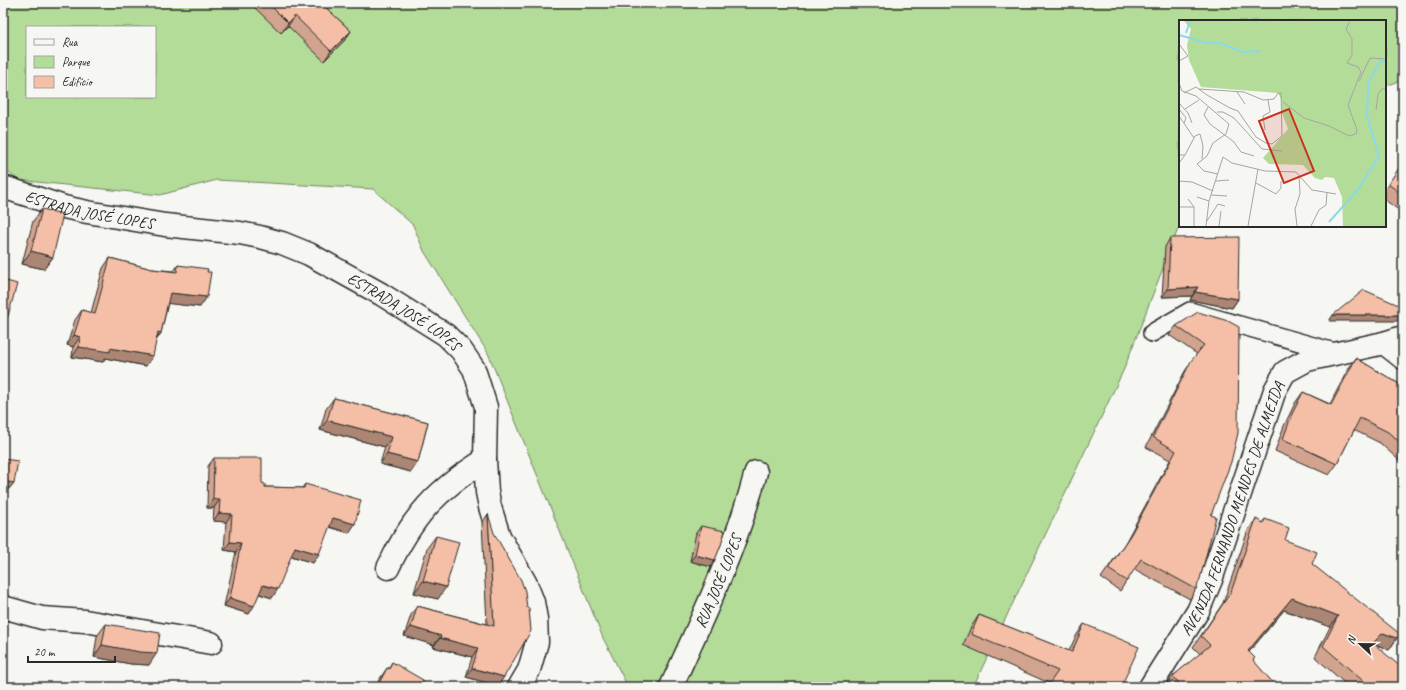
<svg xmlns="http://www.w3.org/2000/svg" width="1406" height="690" font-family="Caveat,sans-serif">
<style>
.green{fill:#b4dc99;stroke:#708462;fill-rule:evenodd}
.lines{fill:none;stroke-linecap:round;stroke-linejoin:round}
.service-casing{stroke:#2b2b2b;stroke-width:20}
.minor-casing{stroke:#2b2b2b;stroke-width:25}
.tertiary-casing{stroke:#2b2b2b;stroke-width:25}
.service{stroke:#f6f6f2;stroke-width:17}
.minor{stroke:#f6f6f2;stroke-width:22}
.tertiary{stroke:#f6f6f2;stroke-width:22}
.wall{fill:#d2a48f;stroke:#2b2b2b}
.shaded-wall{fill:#ab8674;stroke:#2b2b2b}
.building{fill:#f4bfa6;stroke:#2b2b2b}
.labels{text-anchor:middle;stroke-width:3.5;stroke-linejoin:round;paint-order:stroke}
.street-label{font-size:16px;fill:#2b2b2b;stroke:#f6f6f2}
.inset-river{fill:none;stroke:#8ad9e7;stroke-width:2}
.inset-road{fill:none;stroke:#a5a5a2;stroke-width:1}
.view{fill:#c8321e;fill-opacity:0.15;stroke:#c8321e;stroke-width:2}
.inset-edge{fill:none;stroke:#2b2b2b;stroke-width:2}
</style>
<rect width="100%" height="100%" fill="#f6f6f2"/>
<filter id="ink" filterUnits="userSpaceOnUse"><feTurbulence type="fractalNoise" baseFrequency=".025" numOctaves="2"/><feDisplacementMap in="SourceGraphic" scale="8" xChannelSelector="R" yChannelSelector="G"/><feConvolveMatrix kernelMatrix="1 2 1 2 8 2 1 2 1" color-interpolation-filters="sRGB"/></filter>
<g filter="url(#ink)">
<path class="green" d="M3,3H1403V80L1385,86V21H1180V224L1124,369L973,687H628L603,638L488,353L424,251L413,225L373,189L217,180L160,195L18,180L3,168ZM27,27H155V97H27Z"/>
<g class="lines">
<g class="service-casing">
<path id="service" d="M1152,333L1190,311L1338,353"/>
</g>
<g class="minor-casing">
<g id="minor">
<path id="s1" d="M3,187L64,207L87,212L165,225L240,233L260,237L282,243L309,254L381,294L446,335L461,350L474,369L486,407L485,460L487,492L490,507L499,536L526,584L533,602L536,619L537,642L529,670L519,687"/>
<path d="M1384,343L1403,358"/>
<path d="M388,568C412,517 436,490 485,460"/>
<path d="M3,607L42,618L85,621L211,643"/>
<path id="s2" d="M671,687C703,617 737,546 756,472"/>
</g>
</g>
<g class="tertiary-casing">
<g id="tertiary">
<path id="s3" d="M1150,687L1198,611L1211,580L1275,390L1285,372L1307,360L1384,343L1403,337"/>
</g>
</g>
<use href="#service" class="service"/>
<use href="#minor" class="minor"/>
<use href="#tertiary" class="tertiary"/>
</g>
<path class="wall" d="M250,3H321L351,31L344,41L324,61L288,26L281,33Z
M1402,164L1403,165V207L1400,211L1385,200V189Z
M42,209L53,257L44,269L22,264L33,221Z
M1170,238L1238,299L1232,308L1190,300L1192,296L1162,297L1165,247Z
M110,258L152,269L174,271L178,265L200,307L168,303L161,333L156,341L146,366L105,358L103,362L72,357L73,347L67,345L75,320L82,310L91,313L103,268Z
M1228,321L1211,515L1196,589L1190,599L1134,569L1120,591L1101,578L1125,543L1170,460L1146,447L1185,371L1197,354L1169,335L1176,326Z
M1356,358L1401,385L1403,383V464L1380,443L1354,430L1337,464L1329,475L1275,451L1284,426L1295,403L1303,392L1330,404L1348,369Z
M334,398L428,422L418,462L411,472L380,464L385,447L320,430L326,409Z
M214,458L262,483L265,487L302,488L305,484L349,533L329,527L313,563L291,556L272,598L259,594L249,614L224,606L236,552L224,550L226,522L213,521L214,508H207L208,466Z
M488,514L498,686L466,677L472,657L433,647L434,645L404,636L411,615L417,606L487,624L482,523Z
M1256,519L1262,523L1265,519L1285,540L1312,564L1397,638L1389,650L1375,644L1403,687H1349L1315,657L1330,627L1284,610L1249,652L1253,661L1273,683L1270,687H1165L1173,676L1200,654L1193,647L1223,603L1248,530Z
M701,526L711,567L690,561L696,533Z
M436,536L438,599L414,593L427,548Z
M979,615L1069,651L1076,636L1084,624L1121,687H1047L1049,683L963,645L971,627Z
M106,624L149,665L131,664L94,657L97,636Z
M392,662L423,687H375L379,680L387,668L388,669Z"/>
<path class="shaded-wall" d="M295,16L288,26L281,33L288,23Z
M351,31L344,41L324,61L331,51Z
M31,251L53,257L44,269L22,264Z
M1198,287L1192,296L1162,297L1168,289Z
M1195,292L1238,299L1232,308L1190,300Z
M170,293L207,297L200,307L163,303Z
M3,315L8,316L4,322H3Z
M1333,315H1403V321H1329Z
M158,332L161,333L154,343Z
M74,335L80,337L73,347L67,345Z
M79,347L110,348L153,356L146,366L105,358L103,362L72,357Z
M327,420L392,437L385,447L320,430Z
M387,454L418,462L411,472L380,464Z
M3,481L14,483L9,489L3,488Z
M213,499H220L214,508H207Z
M219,513L232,514L226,522L213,521Z
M333,518L355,524L349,533L327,526Z
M230,542L241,543L236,552L224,550Z
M295,547L319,554L313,563L289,555Z
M695,555L715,560L711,567L690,561Z
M423,581L446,587L438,599L414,593Z
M263,585L278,589L272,598L257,593Z
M230,598L254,606L249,614L224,606Z
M1292,598L1338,616L1330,627L1284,610L1240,663L1248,651Z
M411,627L441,636L434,645L404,636Z
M1383,633L1397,638L1389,650L1373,643Z
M440,638L478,648L472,657L433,647Z
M102,645L157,653L149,665L131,664L94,657Z
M472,668L504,677L498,686L466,677Z"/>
<path class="building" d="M268,3H321L351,31L331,51L295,16L288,23Z
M1402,164L1403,165V195L1388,184Z
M42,209L63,214L53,257L31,251Z
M1239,237L1238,299L1195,292L1198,287L1168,289L1170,238Z
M110,258L152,269L177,272L178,265L208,269L207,272H211L207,297L170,293L161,333L158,332L153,356L110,348V352L79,347L80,337L74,335L82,310L95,314Z
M3,280L17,284L8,316L3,315Z
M1364,290L1403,307V315H1333Z
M1198,312L1228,321L1239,327L1238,433L1231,462L1211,515L1216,517L1200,579L1196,589L1141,559L1127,581L1108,569L1131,534L1176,451L1153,437L1191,361L1204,345L1176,326Z
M1356,358L1401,385L1403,383V445L1388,432L1360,418L1337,464L1283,439L1292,414L1303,392L1331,405Z
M334,398L428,422L418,462L387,454L392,437L327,420Z
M214,458H262V483L265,484V487L304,488L305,484L361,500L355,524L333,518L319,554L295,547L278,589L263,585L254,606L230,598L241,543L230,542L232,514L219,513L220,499H213Z
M3,459L18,461L14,483L3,481Z
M488,514L494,533L521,580L525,591L527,608H529L531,631L504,677L472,668L478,648L440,638L441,636L411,627L417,606L494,626Z
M1256,519L1263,523L1265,519L1289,528L1285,540L1317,552L1312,564L1400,634L1397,638L1383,633L1373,643L1403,669V687H1370L1323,646L1338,616L1292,598L1248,651L1255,658L1253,660L1273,683L1269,687H1182L1173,676L1210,645L1201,636L1231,592Z
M701,526L725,531L721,545L715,560L695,555Z
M436,536L459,542L446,587L423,581Z
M979,615L1072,652L1084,624L1139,647L1121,687H1047L1058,671L971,634Z
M106,624L160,633L157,653L140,652L102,645Z
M392,662L423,680V687H377L387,668L389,669Z"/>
</g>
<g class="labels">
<g class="street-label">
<text dy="6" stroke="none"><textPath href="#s1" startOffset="90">ESTRADA JOSÉ LOPES</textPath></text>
<text dy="6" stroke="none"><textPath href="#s1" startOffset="426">ESTRADA JOSÉ LOPES</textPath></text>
<text dy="6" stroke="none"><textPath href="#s3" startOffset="198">AVENIDA FERNANDO MENDES DE ALMEIDA</textPath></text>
<text dy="6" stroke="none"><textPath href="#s2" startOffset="116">RUA JOSÉ LOPES</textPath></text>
</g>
</g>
<g transform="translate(1179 20)">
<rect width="207" height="207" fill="#f6f6f2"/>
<path d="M5,1H207V206H164L163,177L155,158L146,157L143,160L136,158L124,145L90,144L84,138L109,109L103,93L102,79L99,73L22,67L10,40L8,25L12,9Z" fill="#b4dc99"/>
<path class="inset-river" d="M7,13L11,1M0,15L28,23H41L64,32L81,31M150,202L178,171L200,136L188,96L189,64L201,42L207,41"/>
<path class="inset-road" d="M0,24L9,36L0,41M180,61L191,38L207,39M0,63L3,71L17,76L50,104L47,114L34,123L28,136L18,144L25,151L39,154M58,72L66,84M5,73L17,67L28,75L51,88L59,91L77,117L87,123L93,124L103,116L102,73H99L95,79L84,80L65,72L20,69M104,82L125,98L150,106L170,116L177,114L178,110L169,85L182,52L179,47L168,43L173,35V19L167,9L171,1M0,83L9,93L13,103M29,87L25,95L31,104L55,122L62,132L75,136M0,89L7,98L5,103M6,89L20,80M197,90L199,74L203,69H207M38,92H44L55,98L83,129L103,131M0,96L15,118M86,110L84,96L91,92L89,80M0,135H6L0,143M6,135L16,116L21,114L24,126L23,139M0,161L13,162L34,171M37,161L50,160M77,163L97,174L102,168V161M32,175L48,176M18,177L30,181M9,179L15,187V206M0,187H15M28,201L39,184L46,186M27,206L30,181L44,137L53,143L86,151L117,152L133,170L157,174M40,206L42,191M69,206L79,149M118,206L116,189L121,174L120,156M132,206L140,190L147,185L148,173"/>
<path class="view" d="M110,89L135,151L105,163L80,101Z"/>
<rect width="207" height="207" class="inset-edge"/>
</g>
<rect width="1406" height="690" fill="none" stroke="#f6f6f2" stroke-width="16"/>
<rect x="8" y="8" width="1390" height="674" fill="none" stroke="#2b2b2b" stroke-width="1.5" filter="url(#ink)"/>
<rect x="26" y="26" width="130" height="72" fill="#f6f6f2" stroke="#a5a5a2"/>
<rect x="34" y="39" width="20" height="6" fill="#f6f6f2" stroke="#a5a5a2"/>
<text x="62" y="46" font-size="12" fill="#2b2b2b">Rua</text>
<rect x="34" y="56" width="20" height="12" fill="#b4dc99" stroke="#a5a5a2"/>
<text x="62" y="66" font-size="12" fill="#2b2b2b">Parque</text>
<rect x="34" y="76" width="20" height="12" fill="#f4bfa6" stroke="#a5a5a2"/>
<text x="62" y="86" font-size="12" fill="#2b2b2b">Edifício</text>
<g transform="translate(1360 644) rotate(292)" stroke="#f6f6f2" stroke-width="3" paint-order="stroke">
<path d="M0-3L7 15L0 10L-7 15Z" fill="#2b2b2b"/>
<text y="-6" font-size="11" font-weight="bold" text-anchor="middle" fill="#2b2b2b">N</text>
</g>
<path d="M28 656v6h87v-6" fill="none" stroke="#2b2b2b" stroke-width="2"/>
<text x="34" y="656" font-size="12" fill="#2b2b2b" stroke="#f6f6f2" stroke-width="3" paint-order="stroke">20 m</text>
</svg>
